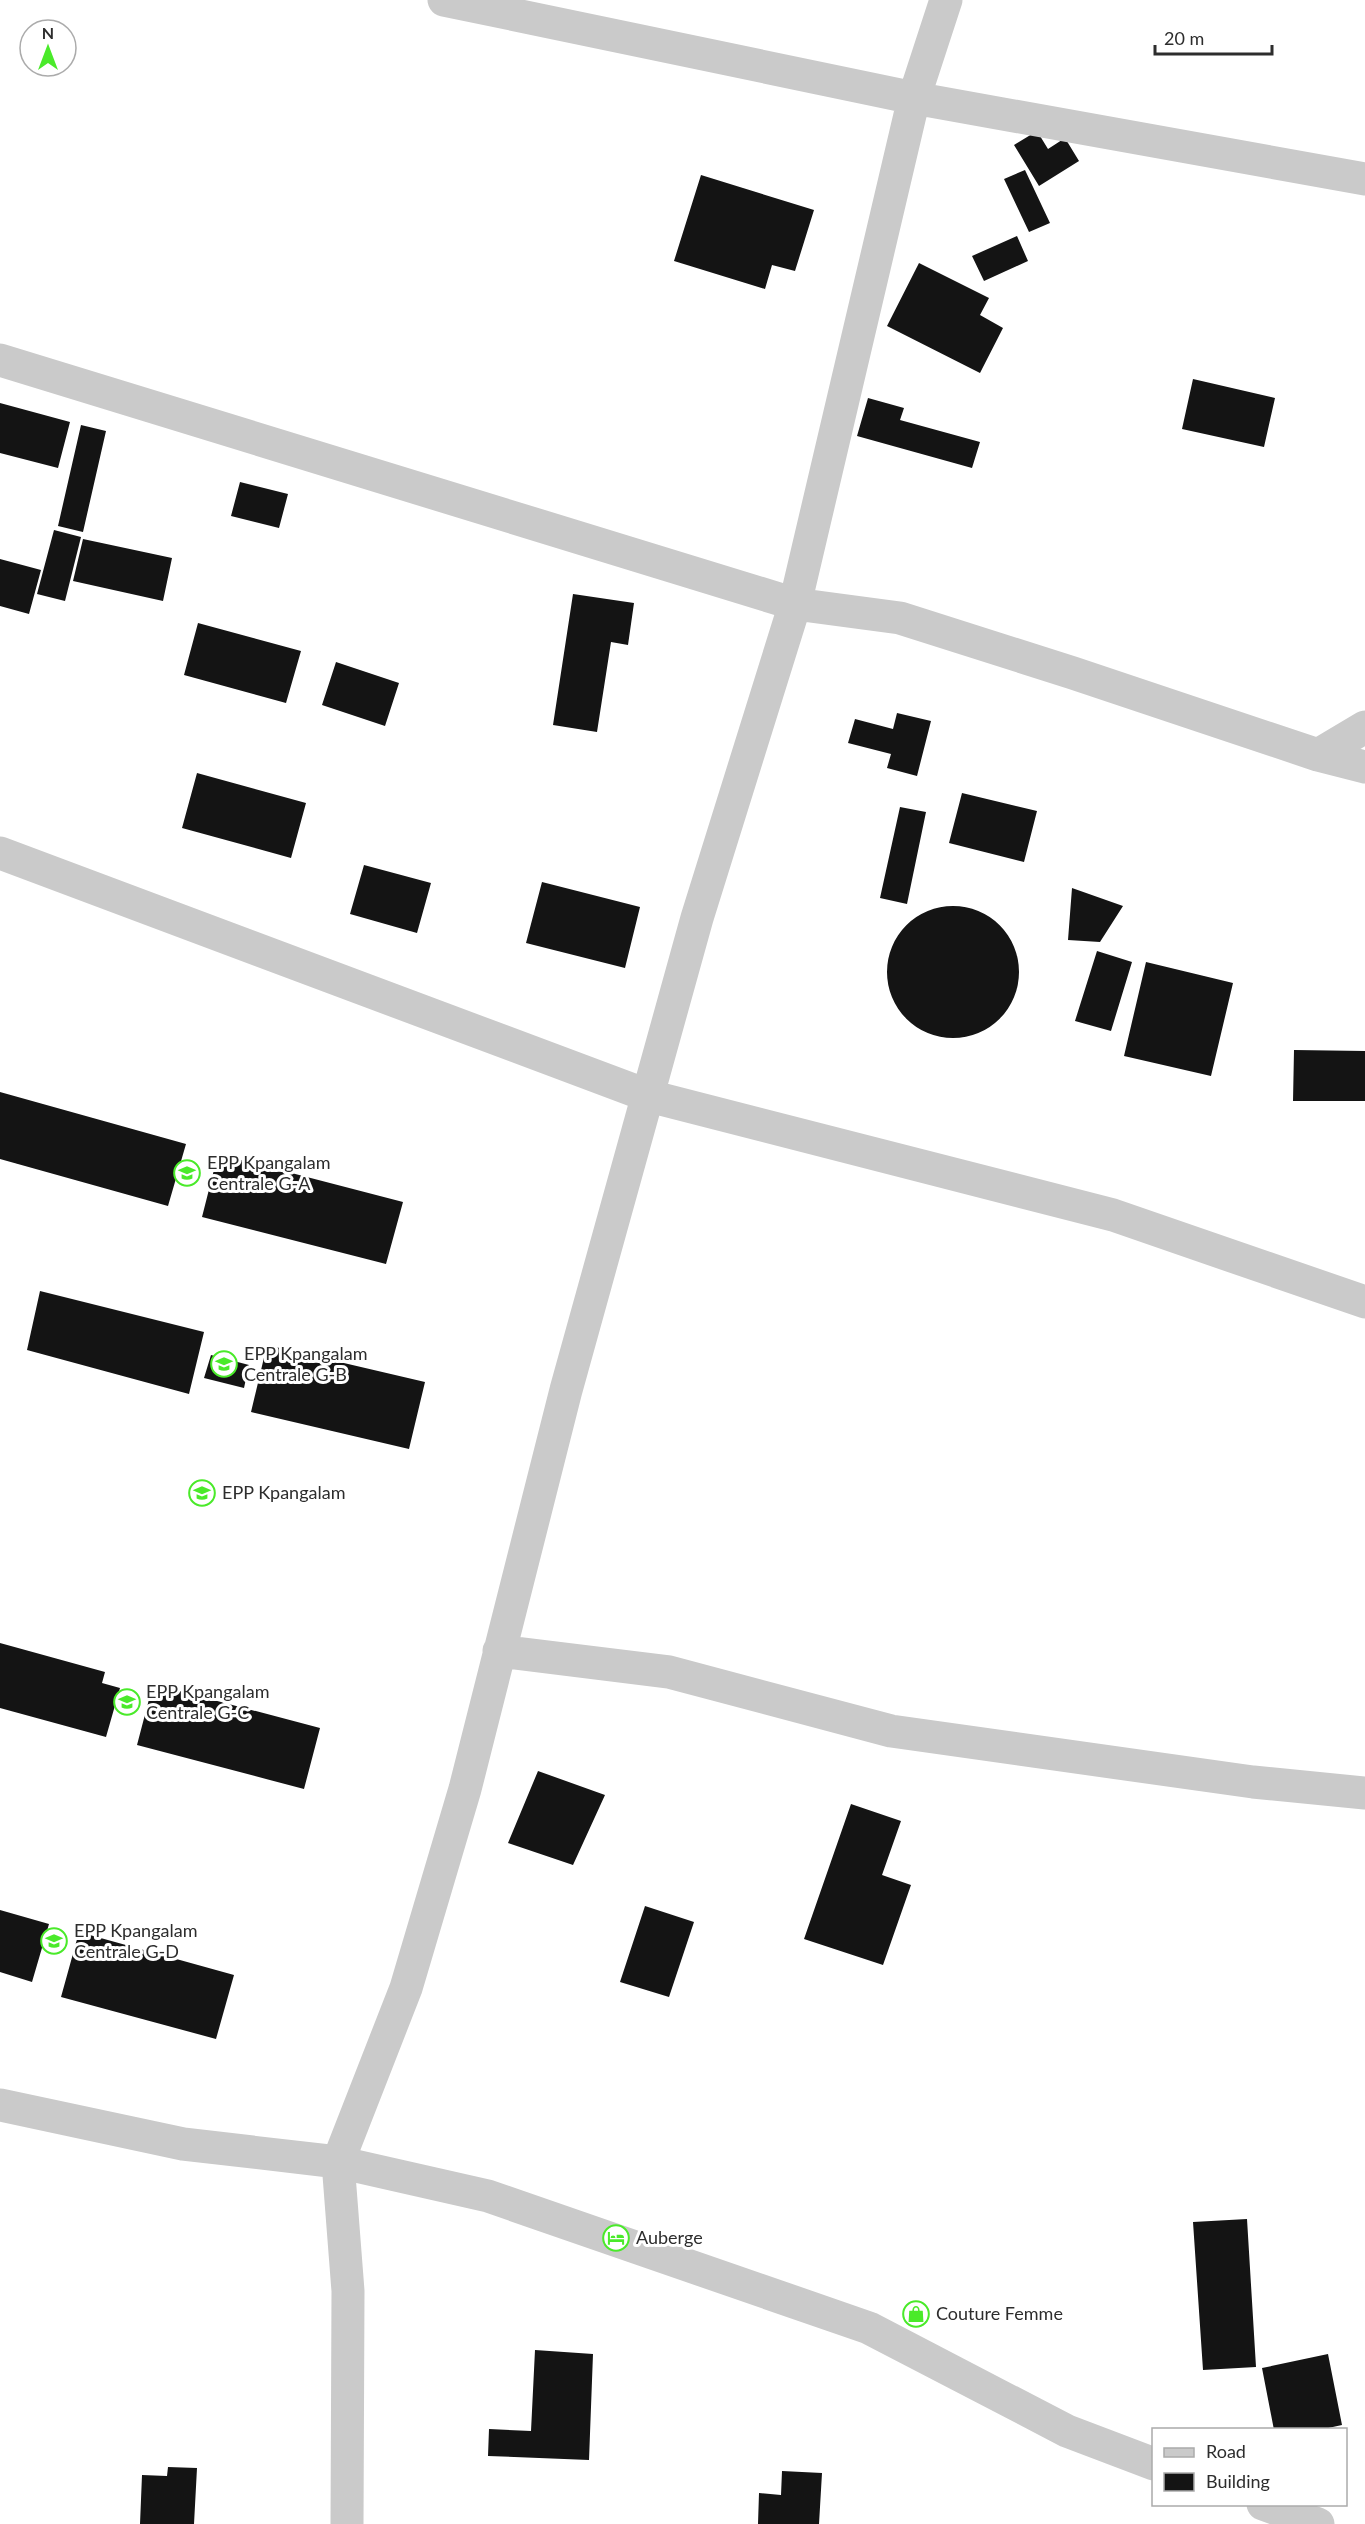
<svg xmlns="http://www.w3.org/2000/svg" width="1365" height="2524" font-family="Lato,sans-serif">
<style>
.building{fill:#141414}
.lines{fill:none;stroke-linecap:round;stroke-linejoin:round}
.street{stroke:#cacaca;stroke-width:33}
.labels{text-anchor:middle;stroke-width:6;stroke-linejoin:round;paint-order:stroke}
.poi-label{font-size:18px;fill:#2d2d2d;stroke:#fff;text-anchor:start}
</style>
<rect width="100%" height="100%" fill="#fff"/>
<path class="building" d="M1037,131L1048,149L1065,138L1079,161L1039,186L1014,145Z
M1025,170L1050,223L1029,232L1004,179Z
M701,175L814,210L795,271L772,265L765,289L674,261Z
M1017,236L1028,261L984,281L972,256Z
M919,263L989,298L980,315L1003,328L980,373L887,326Z
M1193,379L1275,398L1264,447L1182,429Z
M868,398L904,408L900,420L980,442L972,468L857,436Z
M0,403L70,422L58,468L0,453Z
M81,425L106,431L83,532L58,526Z
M240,482L288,494L279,528L231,516Z
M54,530L81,537L65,601L37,594Z
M83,539L172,558L163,601L73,581Z
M0,559L41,570L29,614L0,606Z
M573,594L634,603L628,645L611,642L597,732L553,725Z
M198,623L301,651L286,703L184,675Z
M336,662L399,683L385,726L322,705Z
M897,713L931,721L917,776L887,768L891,754L848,743L855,719L893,729Z
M197,773L306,803L291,858L182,828Z
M962,793L1037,811L1024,862L949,843Z
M900,807L926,812L907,904L880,898Z
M364,865L431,883L417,933L350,914Z
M542,882L640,907L625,968L526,943Z
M1072,888L1123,906L1100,942L1068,940Z
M887 972a66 66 0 1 1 132 0a66 66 0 1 1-132 0Z
M1097,951L1132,962L1111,1031L1075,1021Z
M1146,962L1233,983L1211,1076L1124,1056Z
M1294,1050L1365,1051V1101H1293Z
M0,1092L186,1144L168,1206L0,1159Z
M218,1154L403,1202L386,1264L202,1217Z
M40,1291L204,1332L189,1394L27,1350Z
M267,1345L425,1382L409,1449L251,1412Z
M211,1355L249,1365L244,1388L204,1378Z
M0,1643L105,1672L102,1683L120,1688L106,1737L0,1708Z
M153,1684L320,1728L304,1789L137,1745Z
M538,1771L605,1795L573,1865L508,1843Z
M851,1804L901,1821L882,1875L911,1885L883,1965L804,1939Z
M645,1906L694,1922L669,1997L620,1982Z
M0,1910L49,1924L32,1982L0,1972Z
M79,1932L234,1975L216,2039L61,1997Z
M1247,2219L1256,2367L1203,2370L1193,2222Z
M535,2350L593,2354L589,2460L488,2456L489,2429L531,2431Z
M1328,2354L1342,2425L1319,2430H1274L1262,2368Z
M168,2467L197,2468L194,2524H140L142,2475L167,2476Z
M782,2471L822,2473L819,2524H758L759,2493L781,2495Z"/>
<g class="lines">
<path class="street" d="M444,0L914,98L1365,179
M0,360L795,604L900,618L1073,673L1318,755L1365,767
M1318,755L1365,727
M0,853L649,1096L1113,1215L1365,1302
M499,1651L669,1672L891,1731L1253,1782L1365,1793
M0,2105L183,2144L338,2162L488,2196L869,2328L1067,2431L1154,2464
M1263,2504L1318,2524
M347,2524L348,2291L338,2162L406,1988L465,1789L566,1390L697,918L795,604L914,98L946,0"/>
</g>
<defs>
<g id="school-ring" transform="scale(1.35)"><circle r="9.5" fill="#fff" stroke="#4aea2a" stroke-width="1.5"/><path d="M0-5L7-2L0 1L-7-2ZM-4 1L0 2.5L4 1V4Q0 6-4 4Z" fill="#4aea2a"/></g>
<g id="hotel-ring" transform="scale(1.35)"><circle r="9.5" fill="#fff" stroke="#4aea2a" stroke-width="1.5"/><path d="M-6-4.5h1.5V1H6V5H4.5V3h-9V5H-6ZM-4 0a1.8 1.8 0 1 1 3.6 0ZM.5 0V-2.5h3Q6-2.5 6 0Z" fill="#4aea2a"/></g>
<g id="shop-ring" transform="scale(1.35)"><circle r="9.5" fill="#fff" stroke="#4aea2a" stroke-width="1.5"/><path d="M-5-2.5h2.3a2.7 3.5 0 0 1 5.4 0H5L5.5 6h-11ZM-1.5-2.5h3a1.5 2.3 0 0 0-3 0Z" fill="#4aea2a"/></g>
</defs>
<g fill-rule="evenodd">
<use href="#school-ring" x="187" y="1173"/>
<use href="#school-ring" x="224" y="1364"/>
<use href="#school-ring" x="202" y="1493"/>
<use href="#school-ring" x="127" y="1702"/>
<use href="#school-ring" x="54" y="1941"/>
<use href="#hotel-ring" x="616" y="2238"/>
<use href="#shop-ring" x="916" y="2314"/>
</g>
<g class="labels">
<g class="poi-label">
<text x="207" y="1169">EPP Kpangalam<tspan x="207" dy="21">Centrale G-A</tspan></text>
<text x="244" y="1360">EPP Kpangalam<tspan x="244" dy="21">Centrale G-B</tspan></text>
<text x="222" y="1499">EPP Kpangalam</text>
<text x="146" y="1698">EPP Kpangalam<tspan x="146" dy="21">Centrale G-C</tspan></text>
<text x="74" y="1937">EPP Kpangalam<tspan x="74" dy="21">Centrale G-D</tspan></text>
<text x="636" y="2244">Auberge</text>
<text x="936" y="2320">Couture Femme</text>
</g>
</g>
<rect x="1152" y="2428" width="195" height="78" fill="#ffffff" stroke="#ababab" stroke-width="1.5"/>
<rect x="1164" y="2448" width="30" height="9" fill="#cacaca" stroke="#ababab" stroke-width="1.5"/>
<text x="1206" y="2458" font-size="18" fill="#2d2d2d">Road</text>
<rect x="1164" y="2473" width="30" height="18" fill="#141414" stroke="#ababab" stroke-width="1.5"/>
<text x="1206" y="2488" font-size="18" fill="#2d2d2d">Building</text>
<g transform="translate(48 48)"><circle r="28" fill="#ffffff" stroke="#ababab" stroke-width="1.5"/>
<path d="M0-4.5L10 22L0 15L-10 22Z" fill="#4aea2a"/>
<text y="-9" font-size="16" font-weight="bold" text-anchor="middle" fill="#2d2d2d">N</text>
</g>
<path d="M1155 45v9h117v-9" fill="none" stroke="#2d2d2d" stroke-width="3"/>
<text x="1164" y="45" font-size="18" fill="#2d2d2d" stroke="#ffffff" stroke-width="4.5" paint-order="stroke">20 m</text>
</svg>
